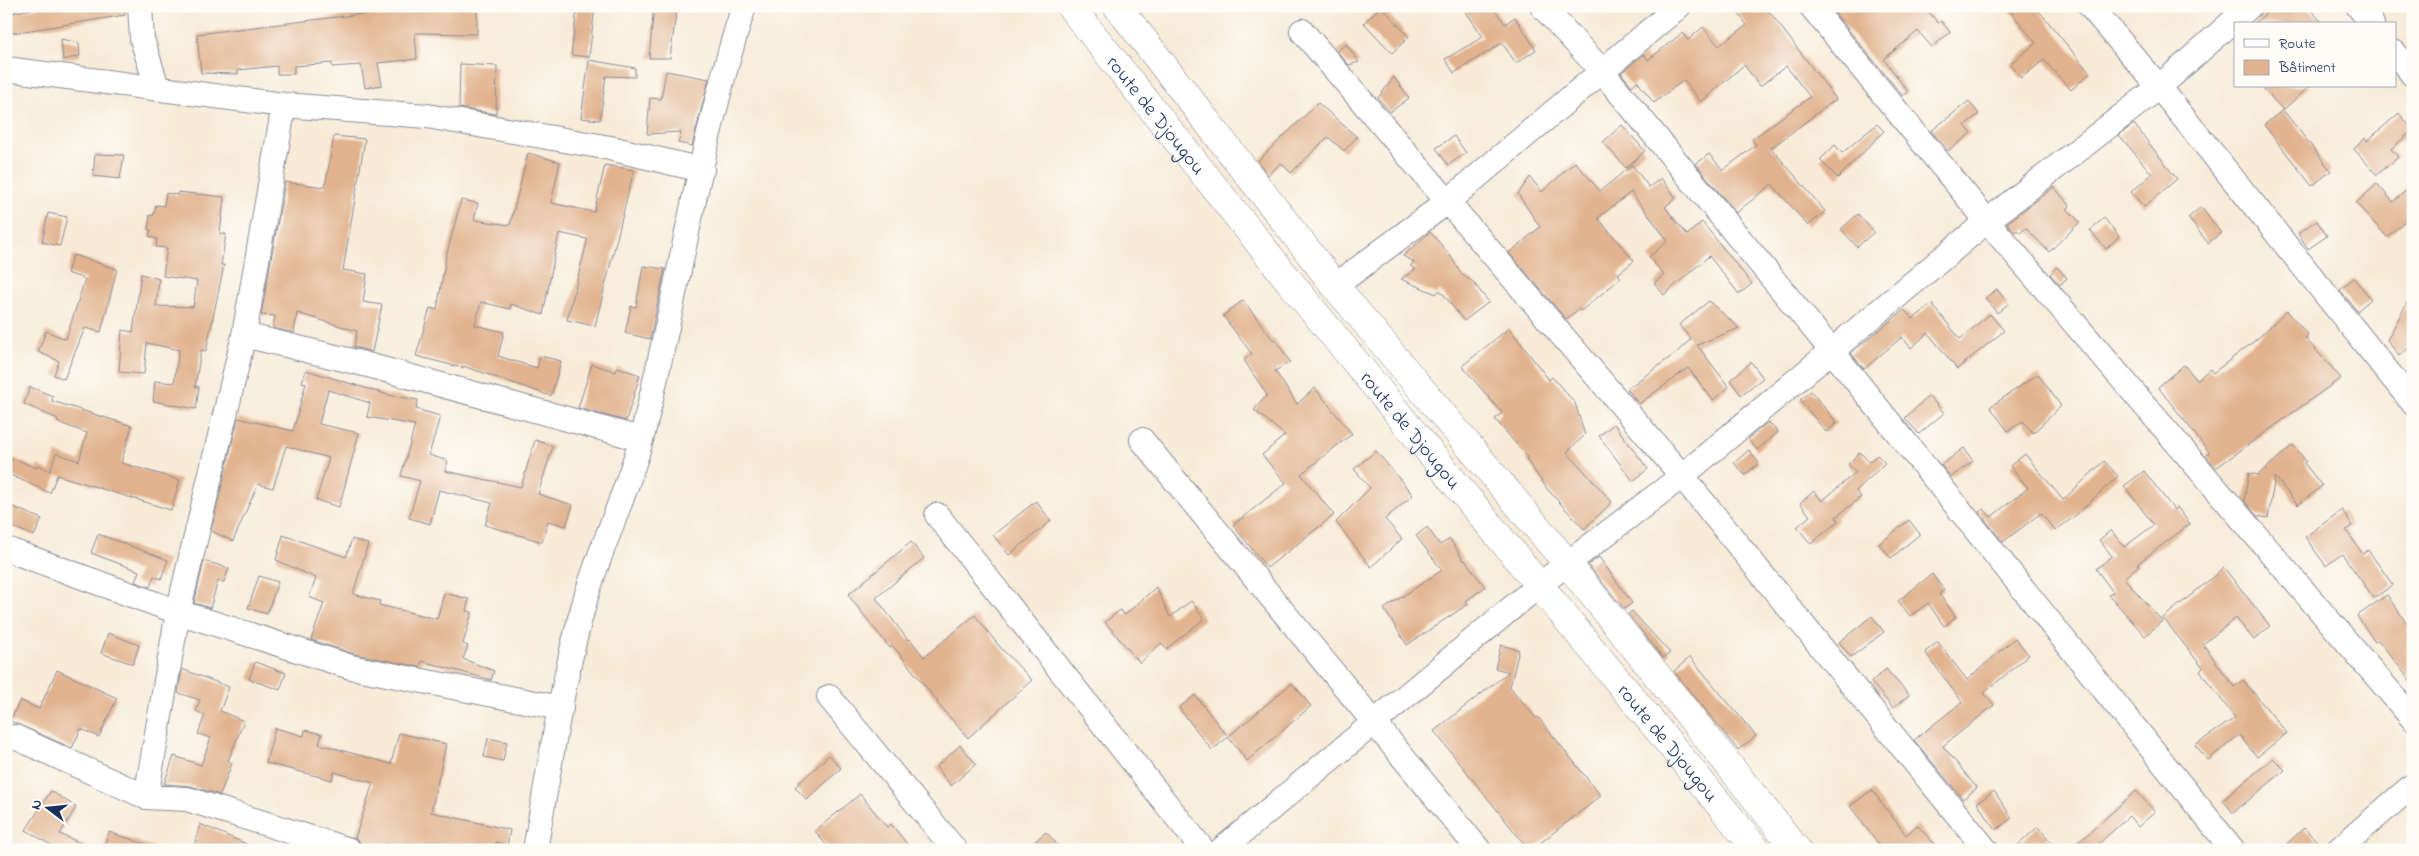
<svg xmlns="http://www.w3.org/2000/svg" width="2419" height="856" font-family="'Indie Flower',sans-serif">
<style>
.building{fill:#e1b28d}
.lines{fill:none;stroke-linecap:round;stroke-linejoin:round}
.minor-casing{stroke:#898c9a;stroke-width:26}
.highway-casing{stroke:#898c9a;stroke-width:29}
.minor{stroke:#fff;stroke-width:24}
.highway{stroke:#fff;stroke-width:28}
.labels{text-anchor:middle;stroke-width:4.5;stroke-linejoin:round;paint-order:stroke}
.street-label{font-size:20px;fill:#1b2f5e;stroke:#fdfcf7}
</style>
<rect width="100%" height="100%" fill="#fdfcf7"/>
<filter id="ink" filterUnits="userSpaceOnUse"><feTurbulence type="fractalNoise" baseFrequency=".02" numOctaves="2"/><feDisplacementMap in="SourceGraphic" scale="10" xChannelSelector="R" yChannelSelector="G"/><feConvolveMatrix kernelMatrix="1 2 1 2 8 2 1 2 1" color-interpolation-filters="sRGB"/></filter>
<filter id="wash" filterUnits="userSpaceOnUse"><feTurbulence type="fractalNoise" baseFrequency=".0096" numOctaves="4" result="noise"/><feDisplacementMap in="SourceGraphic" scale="20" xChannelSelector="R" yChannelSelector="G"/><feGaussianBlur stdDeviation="1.12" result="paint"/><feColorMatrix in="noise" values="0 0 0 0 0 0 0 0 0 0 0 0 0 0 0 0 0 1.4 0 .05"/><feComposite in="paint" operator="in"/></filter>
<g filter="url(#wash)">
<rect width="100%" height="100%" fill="#f7ead7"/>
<g id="blocks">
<path class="building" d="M46,6H125V15L6,34V14Z
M588,6H595L589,57L571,55L577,9Z
M654,6H677L670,58H649Z
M1381,6L1409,37L1392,53L1364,23Z
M1462,6H1492L1505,24L1515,17L1536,50L1516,63L1502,43L1454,73L1445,59L1483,37Z
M1733,6H1765L1836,99L1771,148L1825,211L1808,226L1772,184L1736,213L1696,164L1709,154L1723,170L1756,145L1752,139L1810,97L1786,66L1760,86L1744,65L1701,102L1684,80L1654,103L1637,81L1632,86L1621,73L1644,54L1648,60L1682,33L1688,40L1703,27L1719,46L1747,25Z
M1829,6H1924L1938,23L1941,21L1950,32L1932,47L1918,31L1884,59L1908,92L1903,96Z
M2006,6H2035L2090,73L2071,90L2044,60L2021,78L2010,64L2036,43Z
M2274,6H2308L2323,24H2254Z
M420,7H477V34L415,33L417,59L378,63L382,85L365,88L361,65L332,67V63L294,66V74H277V66L238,70V74L201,73L197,34Z
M61,39L79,43L80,56L63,60Z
M1346,44L1359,62L1349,65L1337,51Z
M589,60L635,68V77L606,76L600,120L581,118Z
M460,64L497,66L496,114L459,108Z
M666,71L709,79L692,146L678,143L681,132L647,134L650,98L661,99Z
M1394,77L1409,98L1390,112L1378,98Z
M2261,86H2310L2283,110Z
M1969,101L1979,114L1965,125L1971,133L1948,151L1931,131Z
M1318,103L1357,137L1344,151L1328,137L1291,173L1281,163L1268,175L1258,161Z
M2283,110L2331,171L2312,186L2264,125Z
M2399,113L2413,130L2391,149L2398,157L2377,175L2354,149L2365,138L2367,141Z
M1877,124L1884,131L1838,178L1820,160L1835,145L1842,153Z
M2134,124L2177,179L2144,207L2131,192L2152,174L2119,135Z
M1622,125L1645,151L1626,168L1603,142Z
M334,136L365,139L343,270L367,274L363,302L382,305L372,352L354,347L357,331L297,313L294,333L273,328L275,316L261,315L285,182L325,187Z
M1454,136L1466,153L1448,165L1436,148Z
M528,153L560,162L551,203L594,212L605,165L634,170L595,326L567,320L587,242V239L559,233L543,315L511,304L510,309L481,302L475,325L504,332L498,356L537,368L540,356L561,361L551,396L463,366V368L416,356L430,308L437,310L446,257L461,200L478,203L474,220L510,225Z
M95,154L124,155L120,179L93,176Z
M1575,162L1600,191L1632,165L1649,187L1661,178L1676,198L1665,207L1687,235L1702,222L1752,284L1739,294L1709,256L1664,295L1654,283L1664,275L1649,257L1668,241L1631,192L1598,218L1634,261L1618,274L1621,278L1581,311L1579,309L1566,319L1509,253L1540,227L1518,194L1530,177L1542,192Z
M2377,184L2393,202L2413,184V214L2387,237L2356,203Z
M2054,187L2070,206L2067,209L2080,222L2049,252L2026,228L2020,233L2017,230L2015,232L2007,223Z
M178,192L224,197L220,234H226L221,265H224L206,351L201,350L195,387H199L196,409L153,401L155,381L174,383L179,350L147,343L144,374L119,372L122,330L133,332L141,274L159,279L156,306L193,307L197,281L163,276L167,248L156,247L157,239L149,236L151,230H148L150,215L153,216L156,205L164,206L166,193L178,195Z
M2201,207L2221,233L2208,243L2188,218Z
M48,213L67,217L60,246L42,242Z
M1858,214L1874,232L1857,247L1841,229Z
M2104,218L2119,236L2106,249L2090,230Z
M2317,221L2327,236L2308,249L2298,233Z
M1430,232L1450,255L1462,275L1472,281L1489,302L1464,321L1440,290L1436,294L1401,279L1416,269L1410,266L1414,262L1403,256Z
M73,255L117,269L101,332L85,328L64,379L54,375L59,361L38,352L46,331L66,339L85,279L67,273Z
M643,266L665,269L650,339L625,333L631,306L636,307Z
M2057,267L2067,278L2060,285L2050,274Z
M2354,278L2371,299L2357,311L2340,290Z
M1997,289L2008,304L1997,313L1985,298Z
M2413,292V345L2399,356L2387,340Z
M1243,300L1273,340L1275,339L1290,362L1275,371L1297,404L1315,388L1352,434L1301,474L1334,515L1267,568L1233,525L1286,483L1262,455L1285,435L1254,410L1267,395L1244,360L1252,354L1223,316Z
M1709,301L1739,328L1697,345L1729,387L1713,400L1688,368L1639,404L1627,389L1676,353L1691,339L1679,325Z
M1932,304L1960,339L1990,314L2004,331L1957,369L1928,333L1911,348L1902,337L1864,369L1851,353L1904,310L1913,319Z
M2287,311L2308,335L2305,338L2341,378L2216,468L2206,455L2209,452L2158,387L2184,365L2197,380L2210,369L2213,373L2257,339Z
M1509,328L1549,380L1552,377L1575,403L1585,435L1567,452L1612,502L1584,529L1548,490L1526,459L1528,458L1495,419L1502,413L1462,366Z
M1751,362L1763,378L1741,395L1730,380Z
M592,364L616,372L617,367L640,375L626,421L578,408Z
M306,370L388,395L418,400L416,409L440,416L429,455L448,461L445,471L521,487L535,440L553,446L538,494L573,505L566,526L548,521L542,542L485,525L492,503L439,490L430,524L409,518L420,481L401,476L415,425L367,417L370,403L328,390L319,424L359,433L339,507L316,500L329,458L286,446L273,488L258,484L233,541L211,531L238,418L293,431L306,383L302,382Z
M2038,374L2061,406L2033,433L2023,421L2008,431L1990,407Z
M30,387L53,396L52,401L132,426L121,463L180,480L171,510L57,475L50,493L6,473L13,458L36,468L38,465L50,471L56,453L79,461L87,433L57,422L58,419L24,404Z
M1811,391L1837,423L1826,432L1800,400Z
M1929,396L1944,413L1919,434L1905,418Z
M1768,422L1778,432L1757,450L1748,439Z
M1614,424L1648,469L1633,481L1599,436Z
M2293,445L2306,461L2304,463L2322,486L2298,505L2275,477L2268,518L2257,516L2244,500L2249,473L2258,475Z
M1964,448L1973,461L1951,477L1941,465Z
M1749,450L1759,463L1745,475L1734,463Z
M1376,451L1413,495L1385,519L1402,539L1371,567L1336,522L1370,488L1354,469Z
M1860,452L1869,462L1877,455L1885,463L1856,491L1861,497L1836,517L1838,521L1811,544L1797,527L1810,516L1800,503L1814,491L1822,501L1856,472L1848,464Z
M2025,454L2063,500L2104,461L2118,476L2075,516L2055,531L2041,513L2003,542L1979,512L1984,509L1991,517L2028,488L2010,466Z
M2144,471L2174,510L2177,507L2190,524L2137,564L2139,565L2124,578L2162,621L2145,636L2109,595L2113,592L2096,569L2112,556L2099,540L2111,530L2124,547L2154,525L2124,486Z
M1036,501L1051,521L1009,555L993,535Z
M11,506L42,519L34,536L6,524V515Z
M2342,510L2352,526L2346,530L2363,554L2368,550L2393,585L2374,598L2342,554L2326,566L2305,537Z
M1909,520L1920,534L1891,558L1879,544Z
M1427,527L1440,545L1450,539L1464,561L1465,560L1485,587L1466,601L1468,604L1407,645L1384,609L1442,570L1416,536Z
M98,534L168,560L161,579L154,576L150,587L135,582L139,571L91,553Z
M283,535L346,557L352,539L368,544L353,594L380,601L379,605L437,619L444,593L469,599L466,611L472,612L463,644L468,646L463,659L494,671L491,680L422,661L420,667L354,654L311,640L324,603L309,597L316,578L276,560Z
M911,542L924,558L876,598L908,640L910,639L924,657L975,615L999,646L1032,680L968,738L937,703L938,702L893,646L890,648L848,595Z
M1599,557L1632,603L1624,609L1588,565Z
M204,561L229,568L224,582L218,581L210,608L194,603Z
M2224,568L2270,626L2254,640L2236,618L2203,644L2234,687L2243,680L2287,733L2257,757L2239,735L2208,760L2195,745L2235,718L2200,671L2203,668L2163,618Z
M1932,574L1944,590L1939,594L1956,617L1944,626L1928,603L1910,616L1898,601Z
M259,576L278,582L267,614L248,608Z
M1156,587L1170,617L1191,601L1204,619L1166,649L1161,643L1140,663L1105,622L1120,610L1125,615Z
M2387,595L2413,632V684L2378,640L2375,642L2357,616Z
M1632,611L1670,653L1663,658L1628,614Z
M1872,616L1884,632L1851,657L1839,642Z
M108,633L139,645L133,664L101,653Z
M2015,638L2029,655L1984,693L1994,705L1943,746L1977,788L1963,799L1914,740L1962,702L1925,652L1938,642L1967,680Z
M1501,645L1519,650L1510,687L1536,718L1538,717L1601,796L1531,850H1529L1434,731L1509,672L1495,668Z
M1690,657L1756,736L1738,750L1674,671Z
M255,662L286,673L280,690L249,679Z
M182,669L229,687L220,711L244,721L228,761L232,763L220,795L191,786L164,784L174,756L201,765L211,738L198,734L205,715L196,711L200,700L178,693Z
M1886,669L1909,695L1893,708L1871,682Z
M57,670L117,698L99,737L81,729L72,748L10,721L20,700L39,709Z
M1292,683L1311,706L1247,761L1228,737Z
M1195,695L1228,737L1212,750L1179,708Z
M275,728L304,736L305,730L322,734L319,744L391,764L399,733L446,744L431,812L510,830L507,845L496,842L495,850H409L386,844L384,850L362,849L359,841L355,838L373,783L334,772L332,780L266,763Z
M488,738L507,742L503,761L484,757Z
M960,745L976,764L951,786L936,767Z
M829,755L841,768L807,800L795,787Z
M2273,758L2285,770L2233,813L2223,800Z
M1872,790L1906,835L1917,825L1940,850H1883L1850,806Z
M51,791L76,807L60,834L96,850H59L26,830Z
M1994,791L2012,818L1996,830L1977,803Z
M2136,791L2155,812L2138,827L2129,816L2092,850H2070Z
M860,794L887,827L891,824L912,850H830L815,831Z
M200,824L260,850H193Z
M2038,827L2058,850H2013L2031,833Z
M2304,828L2318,842L2309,850H2280Z
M109,832L154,847L153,850H103Z
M1046,832L1062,850H1025Z"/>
</g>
</g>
<g filter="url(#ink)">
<use href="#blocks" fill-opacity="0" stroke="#898c9a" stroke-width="1"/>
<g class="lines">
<g class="minor-casing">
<path id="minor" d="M140,6L142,39L157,87
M1542,6L1601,70L1832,351L2233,850
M1811,6L1987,221L2413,719
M2090,6L2159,87L2413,403
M2358,6L2372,24
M1302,31L1682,476L1986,850
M2395,53L2413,75
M6,69L284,105L427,116L610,148L702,170
M1335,286L1447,202L1679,6
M244,335L360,363L641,439
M1142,440L1479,850
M937,515L1203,850
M6,549L178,612L351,667L561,708
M829,697L955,850
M15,737L146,797L187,799L349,850
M146,797L178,612L244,335L284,105
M535,850C550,766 562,679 586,597C602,543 628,491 642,436C678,293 699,146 744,6
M1221,850L1538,586L1682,476L1987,221L2159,87L2250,6
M2338,850L2413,785"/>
</g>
<g class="highway-casing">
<g id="highway">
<path id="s1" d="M1070,6L1302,297L1757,850"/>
<path d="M1117,6L1335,286L1567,563L1797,850"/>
</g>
</g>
<use href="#minor" class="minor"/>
<use href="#highway" class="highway"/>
</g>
</g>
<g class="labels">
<g class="street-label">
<text dy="7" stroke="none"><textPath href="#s1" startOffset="139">route de Djougou</textPath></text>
<text dy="7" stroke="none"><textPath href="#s1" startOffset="544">route de Djougou</textPath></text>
<text dy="7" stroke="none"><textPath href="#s1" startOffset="949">route de Djougou</textPath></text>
</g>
</g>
<rect width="2419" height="856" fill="none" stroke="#fdfcf7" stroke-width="25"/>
<rect x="2234" y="22" width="162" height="65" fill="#fdfcf7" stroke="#a3aaba"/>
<rect x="2244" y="39" width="25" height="8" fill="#ffffff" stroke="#a3aaba"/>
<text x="2279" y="48" font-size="15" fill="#1b2f5e">Route</text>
<rect x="2244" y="60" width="25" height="15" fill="#e1b28d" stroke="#a3aaba"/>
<text x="2279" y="72" font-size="15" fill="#1b2f5e">Bâtiment</text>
<g transform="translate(48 808) rotate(286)" stroke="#fdfcf7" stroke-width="4" paint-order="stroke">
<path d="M0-4L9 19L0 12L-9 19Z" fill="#1b2f5e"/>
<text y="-8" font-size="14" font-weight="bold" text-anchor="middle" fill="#1b2f5e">N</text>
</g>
</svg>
